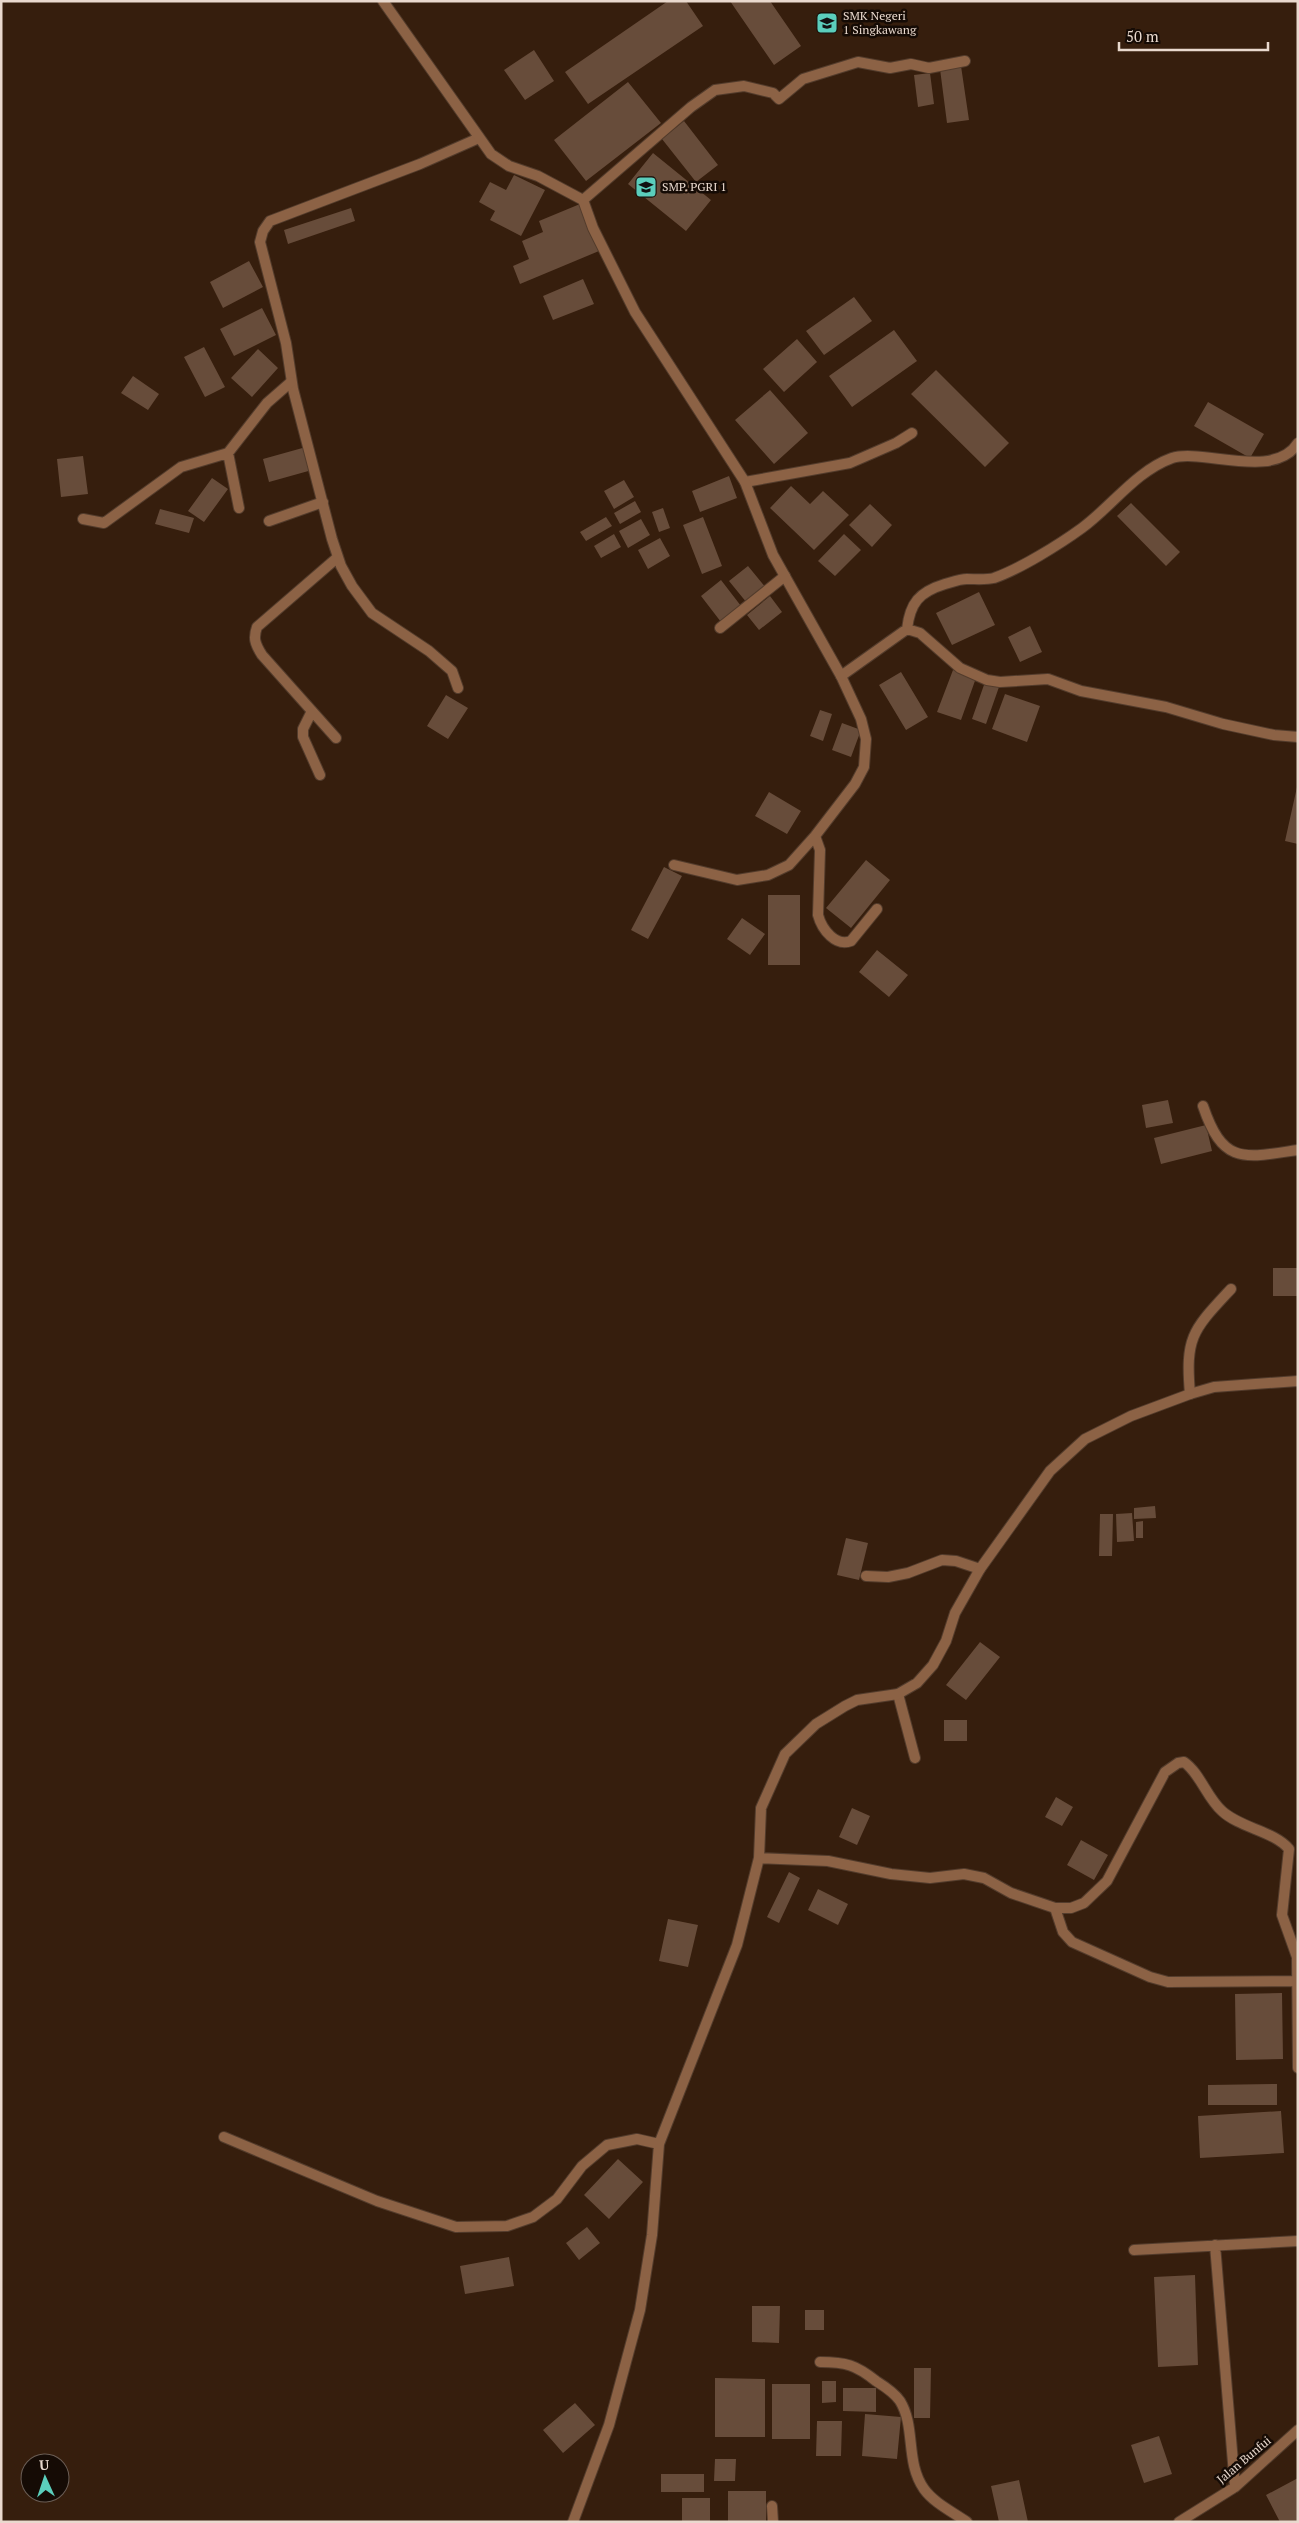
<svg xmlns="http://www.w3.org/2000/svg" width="1299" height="2523" font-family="'PT Serif',serif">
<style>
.building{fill:#674c3a}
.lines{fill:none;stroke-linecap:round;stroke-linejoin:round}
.service-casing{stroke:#533c2c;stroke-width:12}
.minor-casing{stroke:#533c2c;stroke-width:12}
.service{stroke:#8c6245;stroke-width:10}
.minor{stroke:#8c6245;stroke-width:10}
.labels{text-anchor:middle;stroke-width:5;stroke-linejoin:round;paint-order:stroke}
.poi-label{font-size:12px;fill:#e9d9ce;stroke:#150b05;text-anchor:start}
.street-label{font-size:12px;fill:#e9d9ce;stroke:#150b05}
</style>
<rect width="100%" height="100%" fill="#361e0d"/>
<path class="building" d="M668,1H686L703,26L588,104L565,72Z
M730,1H770L801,46L774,65Z
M534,50L554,81L525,100L504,70Z
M961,66L969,120L947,123L940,69Z
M930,73L934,104L918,107L914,75Z
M628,82L661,123L586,181L554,140Z
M684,121L718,165L696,182L662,139Z
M653,153L711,200L686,231L628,184Z
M514,175L545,190L521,236L490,220L495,211L479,202L490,182L506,190Z
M580,204L599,251L520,284L513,266L529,259L522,241L543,232L539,221Z
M351,208L355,221L288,244L284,230Z
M249,261L263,287L223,308L210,282Z
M583,279L594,304L553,320L543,296Z
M854,297L872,321L824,355L806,331Z
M262,308L276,335L234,356L220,329Z
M894,330L917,361L852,407L829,376Z
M797,339L817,362L784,392L763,369Z
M204,347L225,387L205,397L184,357Z
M258,349L278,368L252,397L231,378Z
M936,370L1009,443L985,467L911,394Z
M133,376L159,394L148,410L121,393Z
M770,390L808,433L774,464L735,420Z
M1208,402L1264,434L1250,458L1194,426Z
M306,447L312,470L269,482L263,459Z
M83,456L88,494L61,497L57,459Z
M729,476L737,498L700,512L692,491Z
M212,478L228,489L204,522L188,511Z
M624,480L634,497L614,509L604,491Z
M791,486L810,504L823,491L849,515L814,550L770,508Z
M635,501L641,512L620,524L614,513Z
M1131,503L1180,552L1166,566L1117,516Z
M870,504L892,525L872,547L849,525Z
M663,508L670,528L659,532L652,512Z
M160,509L194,518L189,533L155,524Z
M606,517L612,526L586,541L580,532Z
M703,517L722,566L702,574L683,525Z
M641,519L650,535L628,548L619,531Z
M614,534L621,547L601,558L594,546Z
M844,534L861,550L835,576L818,561Z
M660,538L670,556L648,569L638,550Z
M748,566L766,588L747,603L729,581Z
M721,580L741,606L721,622L701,596Z
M979,592L995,625L952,645L936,613Z
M770,596L782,612L759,630L747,615Z
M1030,626L1042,652L1020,662L1008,637Z
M953,670L976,678L961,720L937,712Z
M901,672L928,717L906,730L879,685Z
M985,682L999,687L986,724L972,719Z
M1005,694L1040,706L1027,742L992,729Z
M446,695L468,708L448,739L427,726Z
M820,710L832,714L823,741L810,736Z
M842,723L861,730L851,757L832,750Z
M1297,787H1298V844L1285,841Z
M769,792L801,811L787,834L755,816Z
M866,860L890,880L851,928L826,908Z
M664,867L682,876L648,939L631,930Z
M768,895H800V965H768Z
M742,918L765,934L750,955L727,939Z
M877,950L908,975L889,997L859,972Z
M1168,1100L1173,1123L1146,1128L1142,1105Z
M1206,1125L1212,1151L1161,1164L1154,1138Z
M1273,1268H1298V1296H1273Z
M1155,1506L1156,1518L1134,1519V1508Z
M1132,1513L1134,1541L1117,1542L1116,1514Z
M1100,1514H1113L1112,1556H1099Z
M1143,1521V1538H1136V1522Z
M846,1538L868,1543L859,1580L837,1575Z
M980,1642L1000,1657L966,1700L946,1685Z
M944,1720H967V1741H944Z
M1056,1797L1073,1807L1062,1826L1045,1817Z
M852,1808L870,1816L857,1845L839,1837Z
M1081,1840L1108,1855L1094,1880L1067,1865Z
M789,1872L800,1878L779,1923L767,1917Z
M818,1889L848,1904L838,1925L808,1910Z
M668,1919L698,1925L688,1967L659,1961Z
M1282,1993L1283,2059L1236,2060L1235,1994Z
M1277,2084V2105H1208V2085Z
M1281,2111L1284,2153L1200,2158L1198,2116Z
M618,2159L643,2182L609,2219L584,2195Z
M587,2227L600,2243L579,2260L566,2243Z
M509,2257L514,2286L465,2294L460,2266Z
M1195,2275L1198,2365L1158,2367L1154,2277Z
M752,2306H780L779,2343L752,2342Z
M805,2310H824V2330H805Z
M914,2368H931L930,2418H914Z
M715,2378L765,2379V2437H715Z
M822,2381H836V2402L822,2403Z
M772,2384H810V2439H772Z
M843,2388H876V2412L843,2411Z
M575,2403L595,2425L563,2453L543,2430Z
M865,2414L901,2417L897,2459L862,2456Z
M817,2421H842L841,2456H816Z
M1159,2436L1172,2474L1144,2483L1131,2445Z
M715,2459H736L735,2481H714Z
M661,2474H704V2492H661Z
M1298,2478V2522H1280L1266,2495Z
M1019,2480L1028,2522H999L991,2486Z
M728,2491H766V2522H728Z
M682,2498H710V2522H682Z"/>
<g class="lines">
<g class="service-casing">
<path id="service" d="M745,482L850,463L896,443L912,433
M269,521L323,502
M720,628L785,576
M458,688L452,671L429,651L372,613L352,586L341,566L332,539L293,389L286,343L260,242L263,231L270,221L420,164L479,138
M312,711L303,729V737L320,775
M336,738L262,655C255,644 253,638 257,627L338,557
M815,836L820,850L818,915C822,930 836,947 851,941L877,909
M674,865L737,880L768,875L789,865L815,836L855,784L864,767L866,739L861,719L841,676
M1190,1394C1185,1336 1193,1330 1231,1289
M866,1576L888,1577L908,1573L942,1560L956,1561L980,1569
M898,1694L915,1758
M820,2362C846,2362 856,2365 876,2381C884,2386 894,2392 900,2401C916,2427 905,2462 924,2489C934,2503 953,2512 967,2522"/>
</g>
<g class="minor-casing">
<path id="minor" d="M383,1L491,154L509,166L538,176L583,200L593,228L635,312L745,482L773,555L841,676L907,629L920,633L960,668L987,680L1000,682L1048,679L1081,691L1166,707L1223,724L1274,735L1298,737
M583,200L691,107L715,90L744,86L773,93L779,99L803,79L858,62L890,68L911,64L929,68L965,61
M228,453L239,508
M83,519L104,523L181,467L228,453L267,403L291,382
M907,629C910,603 919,592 945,584C952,582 960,579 967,579C976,579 986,580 994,578C1020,569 1060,544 1082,528C1112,506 1136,471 1172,458C1202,448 1274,481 1298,443
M1203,1106C1223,1165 1243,1158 1298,1150
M759,1858L828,1861L891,1874L930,1878L964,1874L984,1878L1011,1893L1055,1908H1071L1084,1903L1107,1881L1165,1772L1178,1763L1184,1762C1200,1773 1207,1798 1222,1811C1240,1828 1274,1831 1289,1849L1282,1915L1297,1957L1298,2068
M1055,1908L1063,1932L1072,1942L1150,1977L1168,1982L1297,1981
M224,2137L377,2201L456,2227L507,2226L533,2217L557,2199L582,2166L607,2145L637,2139L659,2144
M1215,2245L1235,2487
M1134,2250L1298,2241
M772,2506L773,2522
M573,2522L609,2425L640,2310L652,2235L659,2144L737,1945L759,1858L761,1808L785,1754L816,1724L845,1706L857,1700L898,1694L917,1683L933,1665L946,1641L955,1613L980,1569L1050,1471L1085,1439L1131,1416L1190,1394L1214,1387L1298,1381
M1179,2522L1235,2487L1298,2430"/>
</g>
<use href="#service" class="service"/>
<use href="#minor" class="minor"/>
</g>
<defs>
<g id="school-square" transform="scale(1.125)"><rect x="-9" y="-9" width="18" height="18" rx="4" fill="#5bcebc" stroke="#150b05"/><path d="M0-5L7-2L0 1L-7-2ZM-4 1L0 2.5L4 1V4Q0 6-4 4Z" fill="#111"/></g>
</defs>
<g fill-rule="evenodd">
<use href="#school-square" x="827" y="23"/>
<use href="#school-square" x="646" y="187"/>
</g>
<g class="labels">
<g class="poi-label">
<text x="843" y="20">SMK Negeri<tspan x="843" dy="14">1 Singkawang</tspan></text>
<text x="662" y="191">SMP. PGRI 1</text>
</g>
<g class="street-label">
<text transform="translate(1244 2460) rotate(-40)" y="4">Jalan Bunfui</text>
</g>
</g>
<rect width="1299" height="2523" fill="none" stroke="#e9d9ce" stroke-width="5"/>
<g transform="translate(45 2478) rotate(357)"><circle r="24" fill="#150b05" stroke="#6a5d55"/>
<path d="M0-4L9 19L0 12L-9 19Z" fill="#5bcebc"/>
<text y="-8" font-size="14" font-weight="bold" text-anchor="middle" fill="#e9d9ce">U</text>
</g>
<path d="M1119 42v8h149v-8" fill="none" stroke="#e9d9ce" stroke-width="2.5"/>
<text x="1126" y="42" font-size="15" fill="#e9d9ce" stroke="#150b05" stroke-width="4" paint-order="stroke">50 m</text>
</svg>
